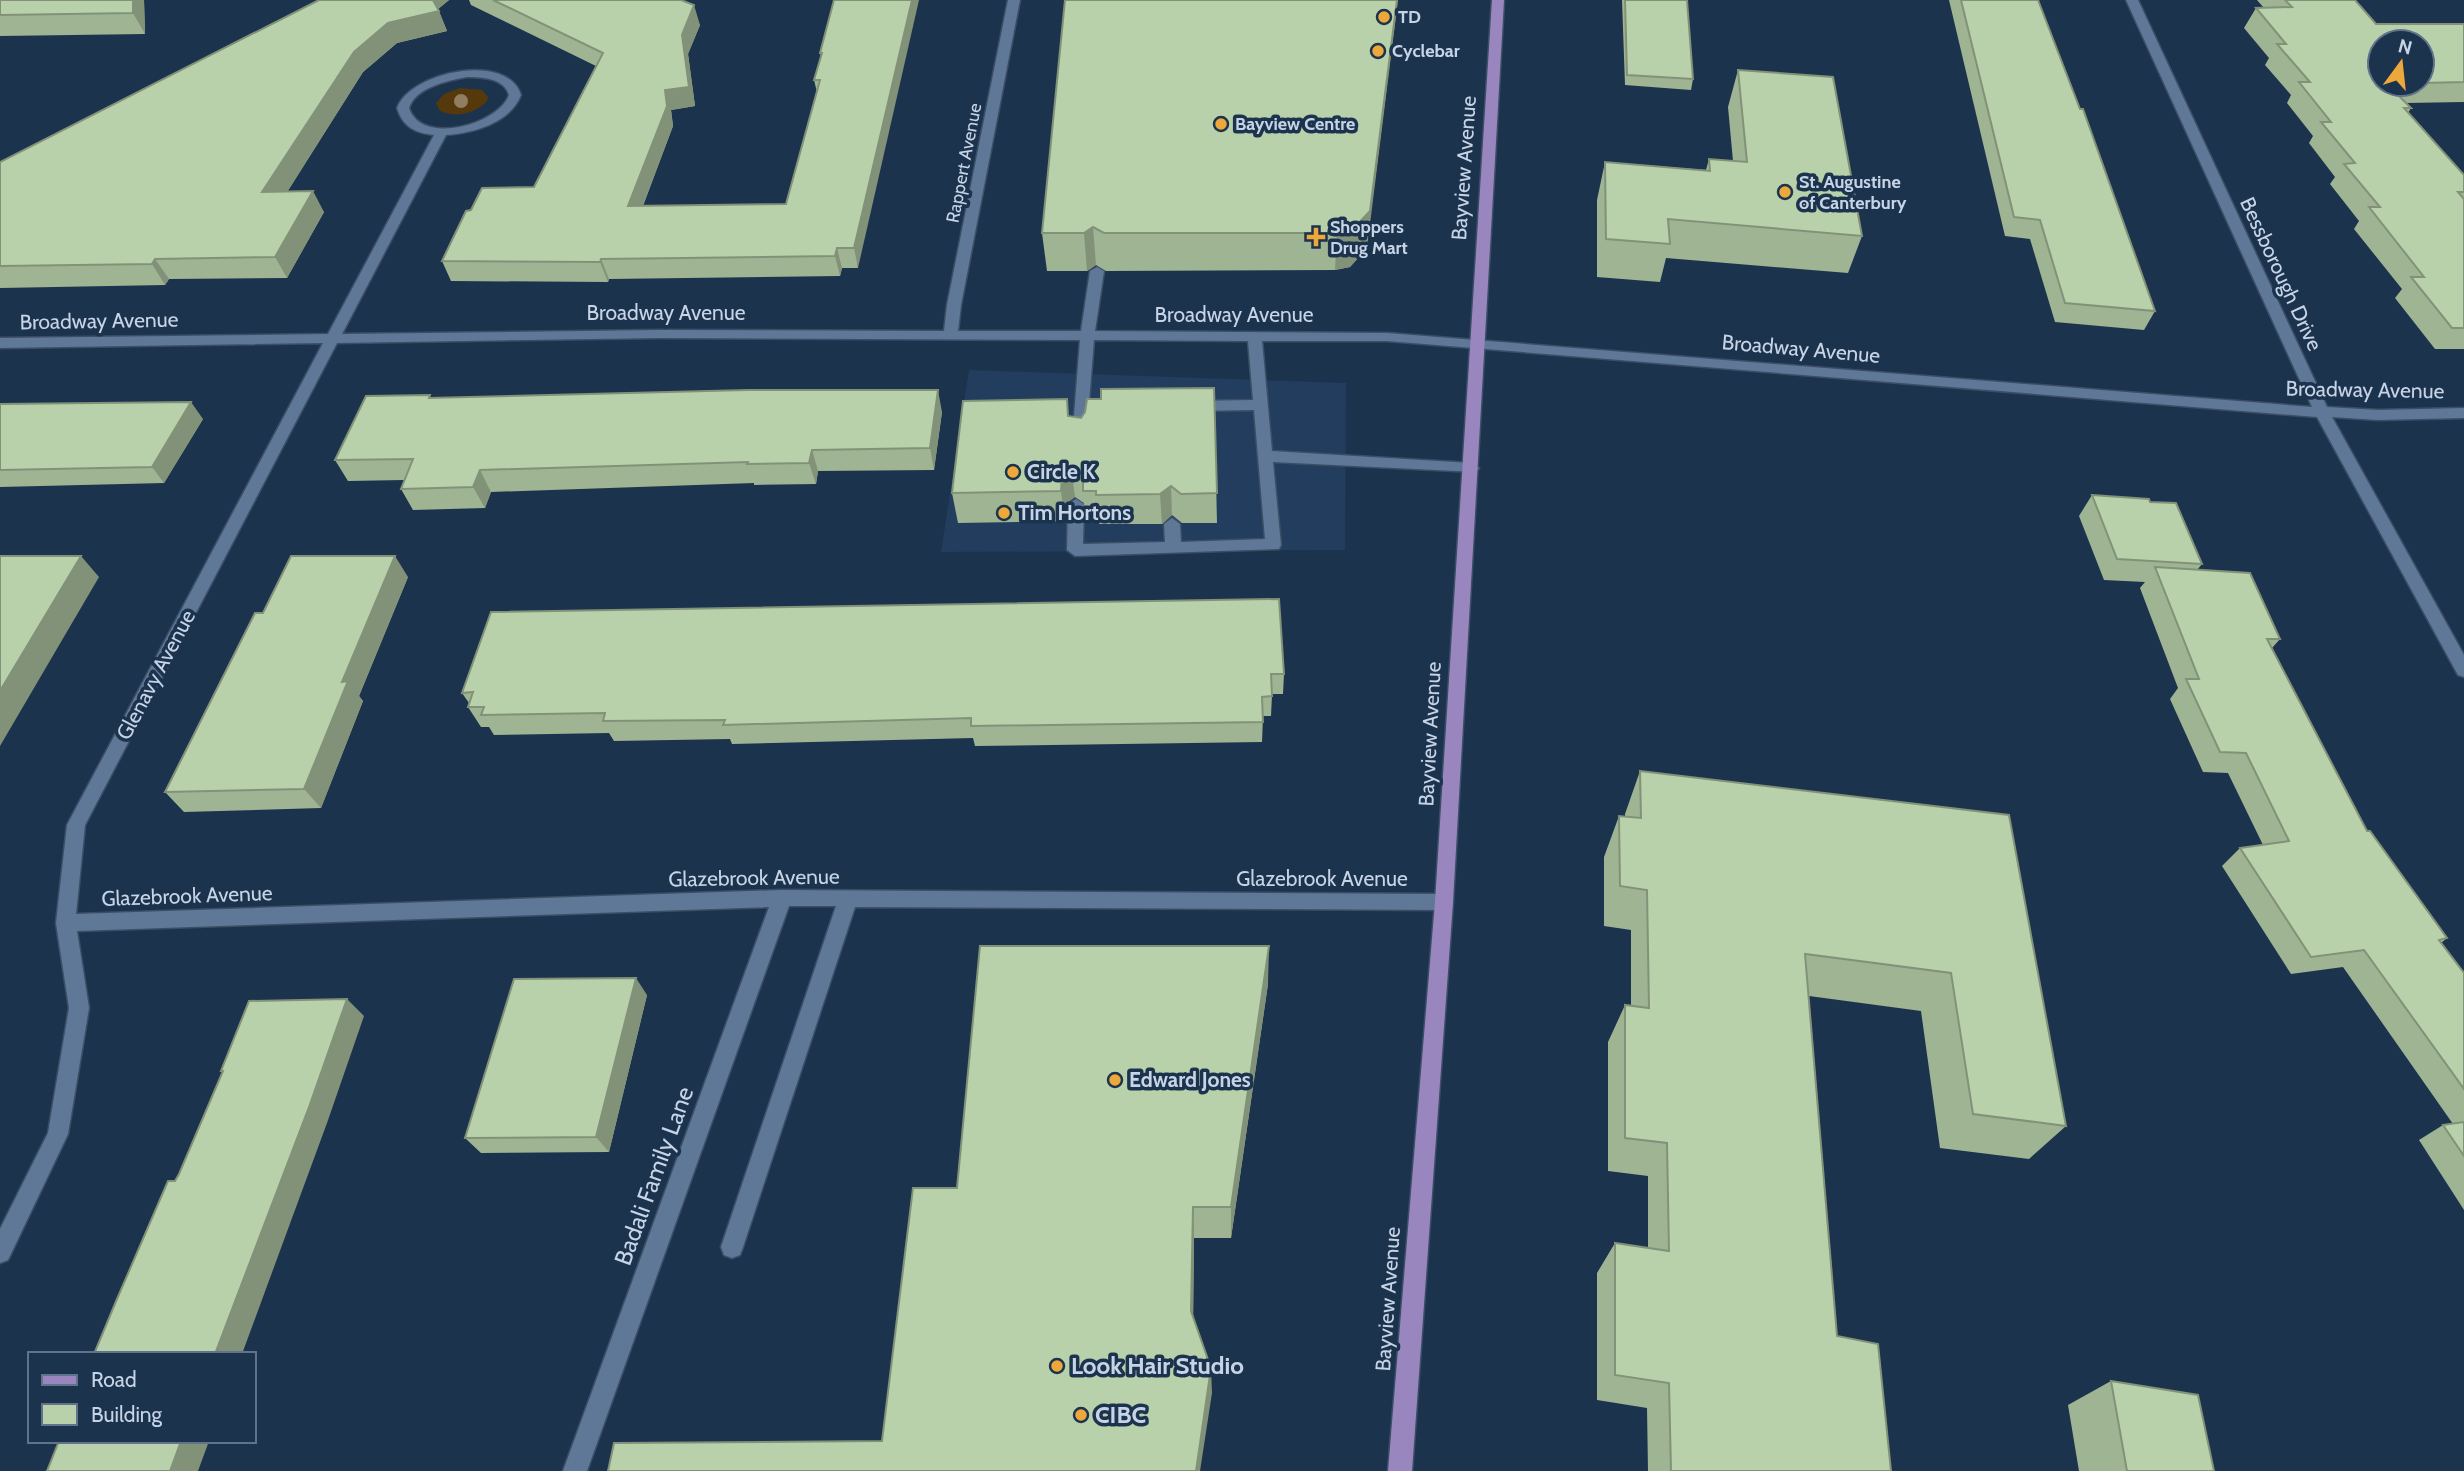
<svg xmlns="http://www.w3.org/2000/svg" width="2464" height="1471" font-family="Cabin,sans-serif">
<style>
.built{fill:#223d5e}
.green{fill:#55390b}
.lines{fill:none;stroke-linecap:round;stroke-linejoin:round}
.minor-casing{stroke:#3b4e65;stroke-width:3}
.major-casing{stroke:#3b4e65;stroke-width:3}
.minor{fill:#5f7898;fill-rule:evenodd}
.major{fill:#9a86bf;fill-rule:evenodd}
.tree{fill:#917e62}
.wall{fill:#9fb493;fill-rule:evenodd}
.shaded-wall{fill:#829278}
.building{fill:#b9d1ab;stroke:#829278;stroke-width:2}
.poi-dot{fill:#eda83c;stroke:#1c334e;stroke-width:2.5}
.labels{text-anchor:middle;stroke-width:7;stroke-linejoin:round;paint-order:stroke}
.far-poi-label{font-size:18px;font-weight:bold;fill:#c6d4e6;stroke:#1c334e;text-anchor:start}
.far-street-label{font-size:18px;fill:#c6d4e6;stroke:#1c334e}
.street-label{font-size:21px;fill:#c6d4e6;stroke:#1c334e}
.poi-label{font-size:21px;font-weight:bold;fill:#c6d4e6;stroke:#1c334e;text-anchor:start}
.near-street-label{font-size:24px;fill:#c6d4e6;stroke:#1c334e}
.near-poi-label{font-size:24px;font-weight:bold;fill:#c6d4e6;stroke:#1c334e;text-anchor:start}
</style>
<rect width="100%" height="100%" fill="#1c334e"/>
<path class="built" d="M969,370L1346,383L1345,550L941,552Z"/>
<path class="green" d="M460,88L482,90L488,97L487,101C475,114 456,118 440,111L436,103L444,94Z"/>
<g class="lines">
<g class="minor-casing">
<path id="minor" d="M1008,0H1020L961,305L958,331H1081L1090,271L1097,267L1104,271L1095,331L1387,333L2312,407L2126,0H2138L2327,407L2378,410L2464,408V418L2378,420L2332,417L2464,655V677L2458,675L2317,417L1387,341H1262L1272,451L1471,463L1479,468L1476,472L1273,462L1281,545L1279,549L1075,556L1067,550L1068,504L1076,499L1084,504L1083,544L1165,542L1164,524L1172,518L1180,524L1181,542L1265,539L1254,410L1193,411L1186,406L1193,401L1253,400L1248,341L1094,340L1086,441L1079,446L1072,441L1080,340L659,338L337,343L85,825L76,914L782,890L1444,894L1451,896L1453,902L1451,908L1444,910L855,907L743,1247L740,1255L732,1258L724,1255L721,1247L836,906H789L587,1471H563L769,907L77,931L89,1008L68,1134L8,1260L0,1263V1229L48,1133L69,1008L56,923L67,825L323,343L0,348V338L328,334L434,135C415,133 403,127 397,108C410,72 507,51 521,95C510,123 474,133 446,135L342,334L659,330L944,331L947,305ZM467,77C482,77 504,78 509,95C498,125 421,146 409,108C416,87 447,81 467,77Z"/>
</g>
<g class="major-casing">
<path id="major" d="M1492,0H1504L1453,902L1412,1471H1388L1435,902Z"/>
</g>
<use href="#minor" class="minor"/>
<use href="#major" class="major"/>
</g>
<circle class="tree" cx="461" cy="101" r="7"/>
<path class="wall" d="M0,0H144L145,34L0,36Z
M319,0H449L438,9L447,31L397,43L363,72L287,192L324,212L287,278L169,279L165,285L0,288V162Z
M469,0H681L700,25L688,54L695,106L671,110L673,126L643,206L786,204L817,92L814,80L821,57L820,53L834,0L858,268H842L840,276L609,279L608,282L451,281L442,261L471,210L534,187L596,66L471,5Z
M1065,0L1367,248L1350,267L1335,270L1106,271L1096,265L1087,271H1047L1042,233Z
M1622,0H1687L1693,79L1691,90L1625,85Z
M1949,0H2038L2155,311L2144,330L2055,322L2030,239L2005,236Z
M2257,0H2355L2376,24H2464V102L2406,103L2411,108L2408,113L2464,175V349H2435L2395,298L2402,289L2354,229L2359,221L2330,184L2335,177L2309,143L2313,136L2287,103L2291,95L2265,65L2269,58L2244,28L2256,8H2264ZM2422,42V84H2380Z
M1738,70L1862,236L1848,273L1666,258L1660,282L1597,277V200L1605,162L1706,170L1709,159L1733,161L1728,107Z
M1214,388L1217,523H1182L1172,515L1162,524H1099V521H1086L1084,503L1075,497L1065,504V521L958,523L952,493L1069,416L1081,418L1101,399Z
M432,398L942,412L934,470L818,471L816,484L754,485V483L491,492L485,508L413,510L401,489L404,480L348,481L335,460Z
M0,404L203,419L164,483L0,487Z
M2092,495L2150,502L2202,564L2197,570L2280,639L2272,648L2367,831L2447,938L2441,943L2464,973V1210L2419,1140L2443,1125L2453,1124L2343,967L2291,974L2222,866L2240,848L2263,845L2228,773L2203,772L2170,699L2178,688L2140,588L2145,582L2104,580L2079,516Z
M408,577L359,696L363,701L321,808L184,812L165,792L263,613Z
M1284,674L1283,694H1272L1271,716H1263L1262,742L975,746L973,738L732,744L730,739L614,741L609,733L494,735L489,727H481L468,707L469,703L462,693Z
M1640,771L2009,815L2066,1126L2029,1159L1940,1148L1921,1011L1809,996L1837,1336L1891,1471H1648L1647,1408L1597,1400V1273L1615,1243L1648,1248V1176L1608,1171V1042L1625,1005L1631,1006V930L1604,926V857L1619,816H1625V814Z
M1268,984L1231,1238H1194L1193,1318L1212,1393L957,1188Z
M647,995L609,1152L481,1153L465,1138Z
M2111,1381L2214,1471H2079L2068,1405Z"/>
<path class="shaded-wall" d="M133,0H144L145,34L133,13Z
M433,0H449L437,10Z
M912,0H919L858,268L854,248Z
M1397,0H1398L1367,248L1350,267L1335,270L1337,233Z
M694,5L700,25L688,54L695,106L671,110L673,126L635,226L628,206L682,35Z
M439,11L447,31L397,43L363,72L274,213L262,192L354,52L388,23Z
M313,191L324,212L287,278L275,257Z
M1093,227L1096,265L1087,271L1084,233Z
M837,248L842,268L840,276L835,256Z
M155,259L169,279L165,285L152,264Z
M601,259L609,279L608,282L600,262Z
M938,390L942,412L934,470L930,448Z
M191,402L203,419L164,483L152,467Z
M812,450L818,471L816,484L809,463Z
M1071,467L1075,497L1065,504V521L1061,491L1062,474Z
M480,470L491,492L485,508L473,487Z
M1171,486L1172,515L1162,524L1160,494Z
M81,556L99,577L0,746V691Z
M395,556L408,577L359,696L363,701L321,808L304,789L342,682Z
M1269,946L1268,984L1231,1238V1207Z
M636,978L647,995L609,1152L596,1137Z
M347,999L364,1016L327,1123L242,1354H215Z
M1193,1207L1194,1238L1193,1338L1191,1311Z
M1211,1368L1212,1393L1200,1471H1196Z
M181,1441H209L198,1471H170Z"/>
<path class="building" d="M0,0H133V13L0,15Z
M319,0H433L439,11L388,23L354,52L262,192L313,191L275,257L155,259L152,264L0,266V162Z
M493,0H681L694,5L682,35L689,87L665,90L667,106L628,206L786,204L817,91L820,80H814L822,53H820L834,0H912L854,248H837L835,256L601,259L600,262L442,261L466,211L471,210L482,188L534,187L603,53Z
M1065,0H1397L1370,211L1353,229L1337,233H1104L1093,227L1084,233H1042Z
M1625,0H1687L1693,79L1627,75Z
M1961,0H2038L2080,109H2083L2155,311L2065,303L2040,220L2014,217Z
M2285,0H2355L2376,24H2464V82L2422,83V42H2380V84H2387L2411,108H2404L2464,175V192H2458L2464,199V328H2452L2411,277H2424L2369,207H2380L2344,164L2355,163L2321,122H2331L2299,82H2310L2277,44H2286L2256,8L2292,7Z
M1738,70L1833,77L1862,236L1668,219L1670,244L1606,239L1605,162L1710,171L1709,159L1747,162Z
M1214,388L1217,493L1181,494L1171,486L1160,494L1096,495V491H1083V474L1071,467L1062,474L1061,491L952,493L963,401L1067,399L1068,416L1081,418L1085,412L1087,399H1101V389Z
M748,390H938L930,448L812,450L809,463L747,464L748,462L480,470L473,487L401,489L413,459L335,460L366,396L430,395L429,398Z
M191,402L152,467L0,470V404Z
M2092,495L2149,499L2150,502L2176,503L2202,564L2117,559Z
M0,556H81L0,691Z
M291,556H395L342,682L348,681L304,789L165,792L255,613H263Z
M2155,567L2250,573L2280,639H2267L2367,831H2370L2447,938L2439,940L2464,973V1089L2364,950L2311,957L2240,848L2289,841L2246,753L2220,752L2186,679H2199Z
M1279,599L1284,674H1271L1272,696L1262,697L1263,722L971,726V718L723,725L725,720L603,721L605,713L481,715L484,707H468L473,692L462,693L491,612Z
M1640,771L2009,815L2066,1126L1973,1114L1951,973L1805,954L1837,1336L1878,1344L1891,1471H1671L1669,1383L1615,1375V1243L1669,1251L1667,1143L1625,1138V1005L1649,1008L1647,890L1620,886L1619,816L1641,818Z
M980,946H1269L1231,1207H1193L1191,1311L1211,1368L1196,1471H608L614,1443L882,1441L913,1188H957Z
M636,978L596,1137L465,1138L514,979Z
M347,999L309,1107L215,1354H94L117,1299L168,1181H175L179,1174L223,1071H221L249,1001Z
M2464,1122V1156L2443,1125Z
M2111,1381L2198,1395L2214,1471H2127Z
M59,1441H181L170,1471H47Z"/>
<g class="poi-dot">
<circle cx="1384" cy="17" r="7"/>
<circle cx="1378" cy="51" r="7"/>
<circle cx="1221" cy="124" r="7"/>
<circle cx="1785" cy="192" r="7"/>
<path d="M1312.5 226.5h7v7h7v7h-7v7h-7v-7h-7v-7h7z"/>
<circle cx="1013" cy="472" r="7"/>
<circle cx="1004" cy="513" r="7"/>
<circle cx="1115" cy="1080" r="7"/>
<circle cx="1057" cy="1366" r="7"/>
<circle cx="1081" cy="1415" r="7"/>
</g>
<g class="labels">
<g class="far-poi-label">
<text x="1398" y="23">TD</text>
<text x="1392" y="57">Cyclebar</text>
<text x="1235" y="130">Bayview Centre</text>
<text x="1799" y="188">St. Augustine<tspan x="1799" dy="21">of Canterbury</tspan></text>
<text x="1330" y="233">Shoppers<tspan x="1330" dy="21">Drug Mart</tspan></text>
</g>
<g class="far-street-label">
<text transform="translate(964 163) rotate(-79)" y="6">Rappert Avenue</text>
</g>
<g class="street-label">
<text transform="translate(1464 168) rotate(-86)" y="7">Bayview Avenue</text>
<text transform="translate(2281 274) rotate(65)" y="7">Bessborough Drive</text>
<text x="666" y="320">Broadway Avenue</text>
<text x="1234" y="322">Broadway Avenue</text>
<text transform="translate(99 321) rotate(-1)" y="7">Broadway Avenue</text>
<text transform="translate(1801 349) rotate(5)" y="7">Broadway Avenue</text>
<text transform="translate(2365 390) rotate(1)" y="7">Broadway Avenue</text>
<text transform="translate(156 675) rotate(-62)" y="7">Glenavy Avenue</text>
<text transform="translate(1430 734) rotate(-87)" y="7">Bayview Avenue</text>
<text transform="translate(754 878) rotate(-1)" y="7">Glazebrook Avenue</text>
<text x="1322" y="886">Glazebrook Avenue</text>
<text transform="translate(187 896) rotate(-2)" y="7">Glazebrook Avenue</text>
<text transform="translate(1388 1299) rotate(-86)" y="7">Bayview Avenue</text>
</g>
<g class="poi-label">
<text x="1027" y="479">Circle K</text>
<text x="1018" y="520">Tim Hortons</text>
<text x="1129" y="1087">Edward Jones</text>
</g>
<g class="near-street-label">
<text transform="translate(654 1176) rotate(-70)" y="8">Badali Family Lane</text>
</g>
<g class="near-poi-label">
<text x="1071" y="1374">Look Hair Studio</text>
<text x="1095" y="1423">CIBC</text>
</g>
</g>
<rect x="28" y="1352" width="228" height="91" fill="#1c334e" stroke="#60738b" stroke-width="2"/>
<rect x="42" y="1375" width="35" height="10" fill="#9a86bf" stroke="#60738b" stroke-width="2"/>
<text x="91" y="1387" font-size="21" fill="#c6d4e6">Road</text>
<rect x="42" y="1404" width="35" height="21" fill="#b9d1ab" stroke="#60738b" stroke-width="2"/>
<text x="91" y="1422" font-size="21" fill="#c6d4e6">Building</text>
<g transform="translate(2401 63) rotate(15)"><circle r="33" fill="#1c334e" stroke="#60738b" stroke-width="2"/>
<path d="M0-5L12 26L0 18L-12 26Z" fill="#eda83c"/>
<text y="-10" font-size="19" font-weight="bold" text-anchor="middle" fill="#c6d4e6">N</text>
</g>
</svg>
